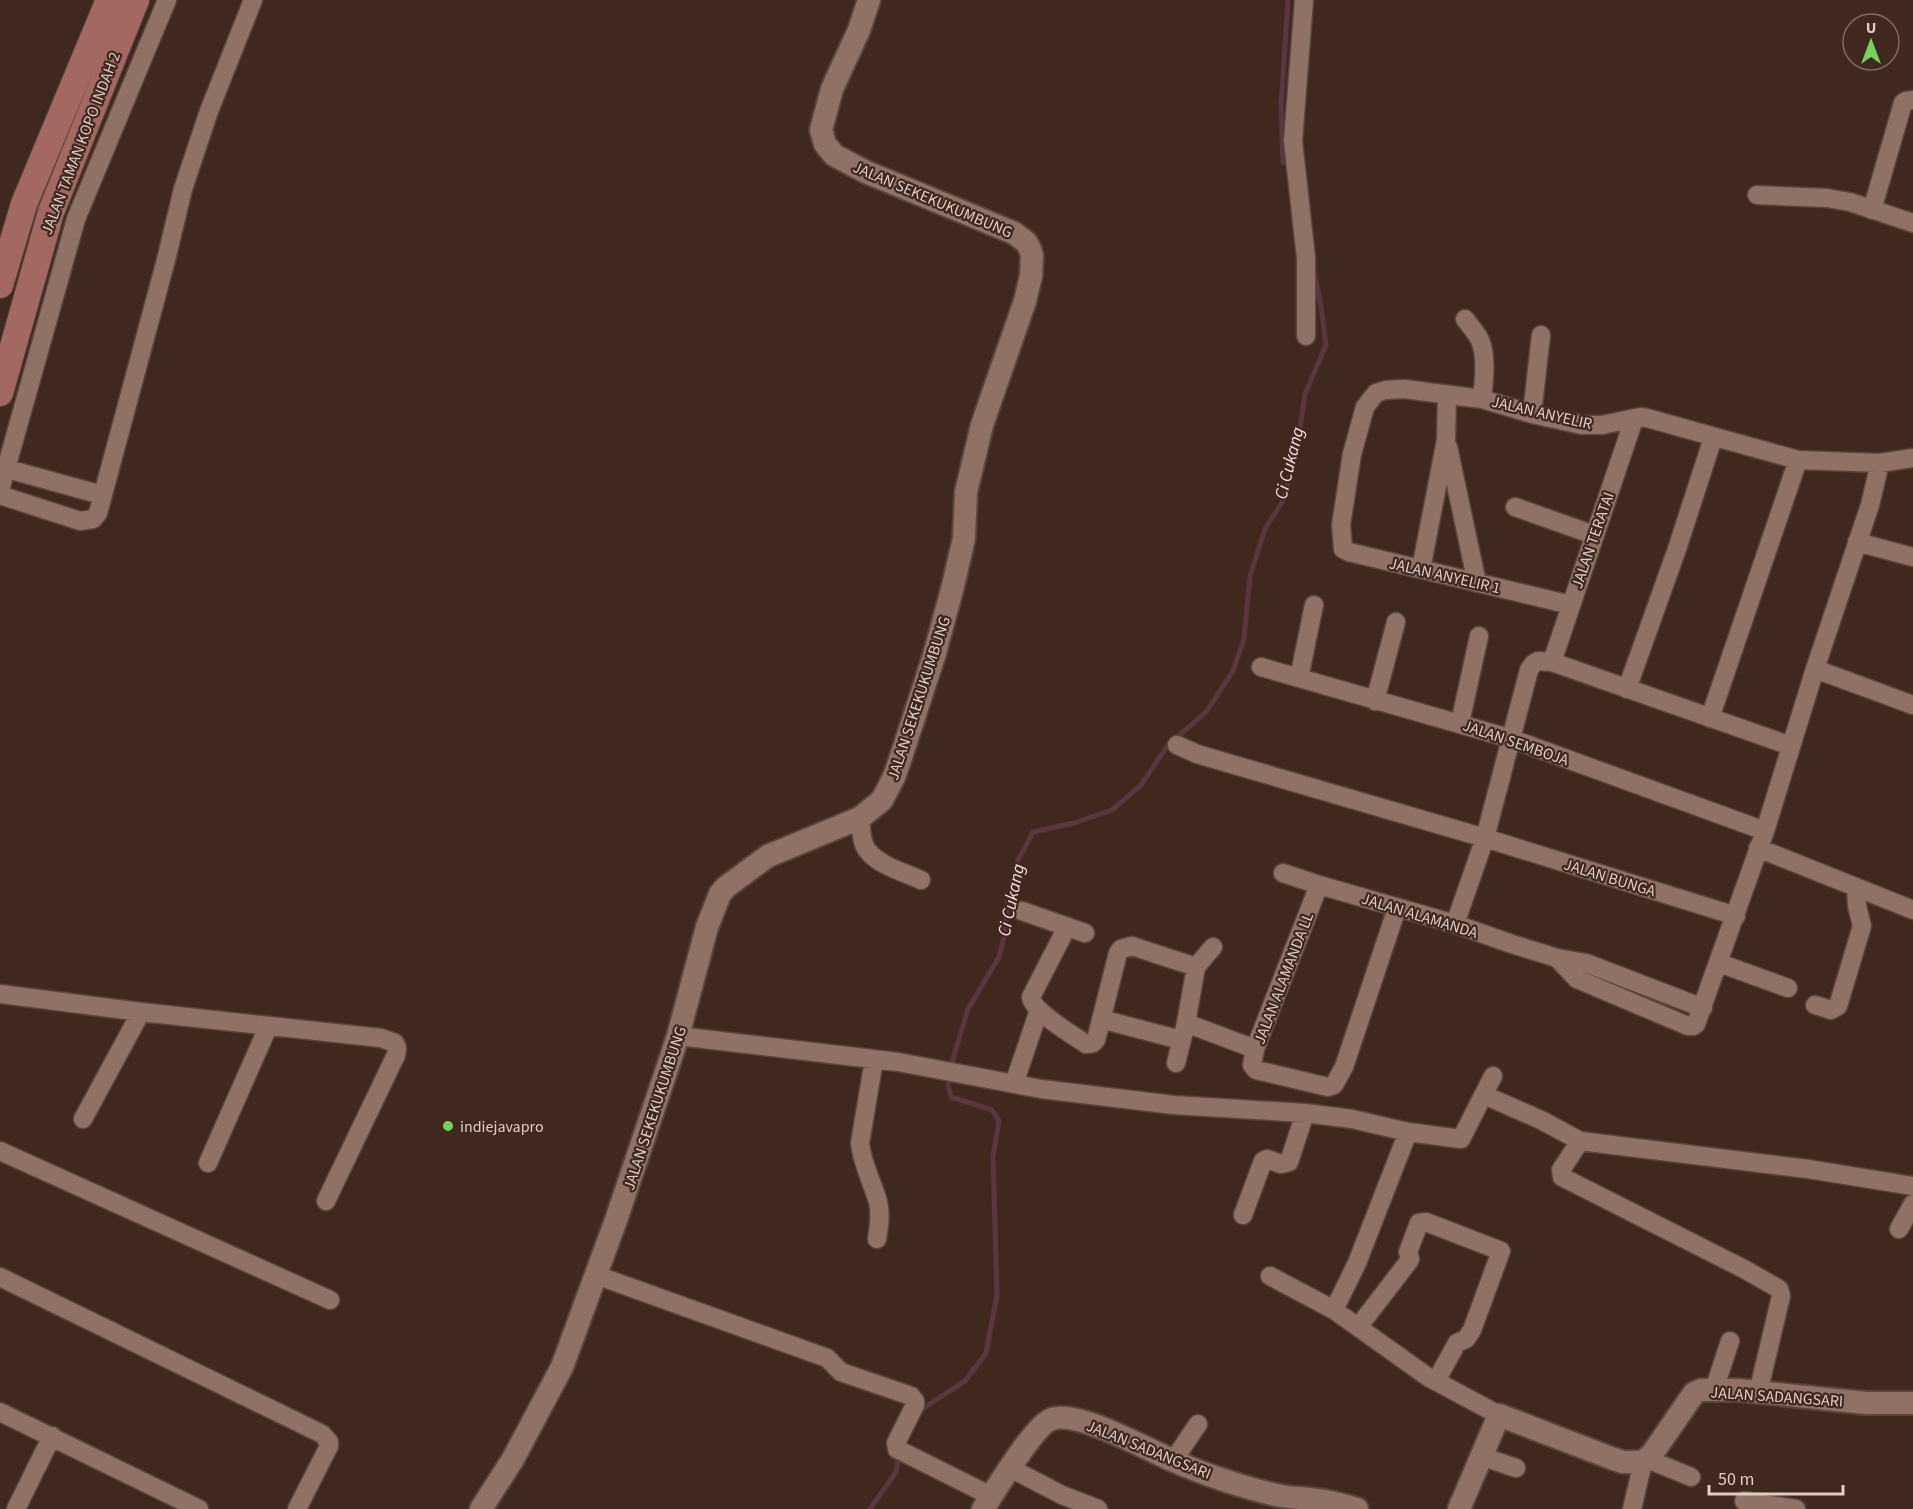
<svg xmlns="http://www.w3.org/2000/svg" width="1913" height="1509" font-family="'Source Sans 3',sans-serif">
<style>
.lines{fill:none;stroke-linecap:round;stroke-linejoin:round}
.stream{stroke:#5a3740;stroke-width:5}
.minor-casing{stroke:#5a453d;stroke-width:21}
.tertiary-casing{stroke:#5a453d;stroke-width:26}
.secondary-casing{stroke:#5a453d;stroke-width:28}
.minor{stroke:#8f7166;stroke-width:18}
.tertiary{stroke:#8f7166;stroke-width:22}
.secondary{stroke:#a26861;stroke-width:26}
.poi-dot{fill:#76d25a;stroke:#41281e;stroke-width:2}
.labels{text-anchor:middle;stroke-width:4.5;stroke-linejoin:round;paint-order:stroke}
.street-label{font-size:16px;fill:#decdc7;stroke:#41281e}
.poi-label{font-size:16px;fill:#decdc7;stroke:#41281e;text-anchor:start}
.water-label{font-size:18px;font-style:italic;fill:#f8dce2;stroke:#41281e}
</style>
<rect width="100%" height="100%" fill="#41281e"/>
<g class="lines">
<path class="stream" d="M1283,163L1281,107L1288,0
M919,1411L965,1381L986,1353L997,1295L993,1156L999,1121L992,1110L951,1097L948,1085L952,1062L968,1009L999,957L1005,933L1007,904L1018,860L1033,832L1074,823L1112,810L1141,785L1168,745L1206,712L1233,671L1244,639L1250,576L1265,529L1284,499L1298,442L1305,394L1326,345L1321,306L1314,272
M870,1509L896,1472L899,1456"/>
<g class="minor-casing">
<path id="minor" d="M1304,0L1293,141L1306,258V336
M1757,195L1827,198L1850,202L1913,223
M1872,210L1903,103L1906,101L1913,100
M1465,319C1470,326 1476,332 1480,340C1487,357 1484,380 1482,399
M1532,414L1541,335
M1448,447L1477,583
M0,467L102,495
M0,490L76,219L167,0
M0,495L80,521L93,519L98,513L166,260L183,189L209,111L253,0
M1515,507L1594,535
M1857,542L1913,557
M1421,569L1446,440L1447,395
M1571,605L1349,552L1343,549L1341,525L1352,454L1365,407L1376,393L1386,390L1404,389L1482,399L1532,414L1582,425H1602L1640,417L1647,418L1798,460L1880,463L1913,458
M1552,662L1634,419
M1261,667L1512,739L1765,831
M1815,669L1913,705
M1299,678L1314,605
M1627,689L1677,549L1713,438
M1375,701L1396,622
M1710,718L1798,460
M1460,723L1479,636
M1177,745L1197,754L1485,838L1736,916
M860,818C861,828 861,842 867,850C879,866 904,872 921,880
M1758,848L1913,910
M1283,873L1319,885L1455,924L1512,944L1557,958L1586,963L1703,1008
M1319,885L1255,1049L1252,1065L1256,1070L1328,1087L1334,1085L1344,1067L1397,908
M1022,911L1085,933
M1455,924L1485,838L1529,670L1533,664L1538,661L1552,662L1791,746
M1067,927L1031,997C1033,1012 1073,1035 1086,1044L1093,1043L1096,1040L1118,953L1121,949L1132,946L1196,967
M1557,958L1577,979L1688,1026H1693L1696,1024L1765,831L1815,669L1870,505L1880,463
M1719,963L1788,988
M0,994L141,1012L381,1038L395,1043L397,1048L396,1055L326,1201
M1815,1005L1831,1010L1838,1006L1862,926L1857,906L1856,887
M1101,1019L1181,1040
M1186,1023L1255,1049
M678,1036L898,1062L1041,1089L1174,1105L1305,1113L1352,1119L1408,1132L1461,1139L1493,1076
M874,1060L860,1143C862,1164 872,1181 878,1202C881,1214 879,1227 877,1239
M1176,1063L1186,1023L1196,967L1213,947
M1017,1075L1039,1010
M1484,1095L1541,1120L1580,1141L1808,1169L1913,1186
M83,1119L141,1012
M1580,1141L1561,1170L1562,1177L1744,1269L1779,1289L1781,1296L1758,1393
M0,1151L330,1300
M208,1163L268,1027
M1243,1215L1263,1161L1267,1159L1281,1164L1289,1162L1305,1113
M1899,1229L1913,1204
M596,1275L827,1358L841,1372L911,1396L915,1401V1405L896,1443L897,1449L991,1496
M1270,1276L1334,1310L1428,1377L1499,1415
M0,1277L322,1434L329,1442V1446L297,1509
M1334,1310L1357,1263L1408,1132
M1359,1326L1409,1261L1410,1259L1408,1252L1419,1223L1426,1222L1501,1251L1472,1330L1466,1339L1457,1343L1436,1381
M1714,1390L1730,1341
M0,1412L199,1509
M1481,1456L1516,1468
M1647,1459L1691,1477
M1173,1461L1198,1424
M1010,1468L1062,1495L1098,1509
M1744,1501L1796,1509
M16,1509L52,1436
M1632,1509L1643,1462"/>
</g>
<g class="tertiary-casing">
<path id="tertiary" d="M481,1509L513,1459L562,1367L616,1220L667,1069L678,1036L707,927L720,894L726,887L768,856L860,818L882,800L894,777L900,760L934,656L953,586L964,538L966,492L982,425L1025,301L1031,276L1032,256L1030,249L1026,242L1014,233L866,172L834,155L825,144L821,130L832,89L859,30L869,0
M983,1509C995,1491 1035,1424 1052,1419C1078,1410 1146,1449 1172,1460C1203,1474 1247,1489 1281,1496C1293,1498 1305,1498 1317,1500C1331,1501 1344,1505 1357,1509
M1459,1509L1499,1415L1611,1458L1623,1462H1643L1652,1454L1690,1399L1694,1393L1701,1390H1738L1866,1403H1913"/>
</g>
<g class="secondary-casing">
<path id="secondary" d="M0,285L24,204L109,0
M0,393L51,212L136,0"/>
</g>
<use href="#minor" class="minor"/>
<use href="#tertiary" class="tertiary"/>
<use href="#secondary" class="secondary"/>
</g>
<circle class="poi-dot" cx="448" cy="1126" r="6"/>
<g class="labels">
<g class="street-label">
<text transform="translate(80 143) rotate(-69)" y="6">JALAN TAMAN KOPO INDAH 2</text>
<text transform="translate(933 199) rotate(23)" y="6">JALAN SEKEKUKUMBUNG</text>
<text transform="translate(1542 412) rotate(13)" y="6">JALAN ANYELIR</text>
<text transform="translate(1592 540) rotate(-71)" y="6">JALAN TERATAI</text>
<text transform="translate(1445 575) rotate(13)" y="6">JALAN ANYELIR 1</text>
<text transform="translate(918 698) rotate(-72)" y="6">JALAN SEKEKUKUMBUNG</text>
<text transform="translate(1516 742) rotate(19)" y="6">JALAN SEMBOJA</text>
<text transform="translate(1610 877) rotate(17)" y="6">JALAN BUNGA</text>
<text transform="translate(1420 915) rotate(17)" y="6">JALAN ALAMANDA</text>
<text transform="translate(1283 978) rotate(-69)" y="6">JALAN ALAMANDA LL</text>
<text transform="translate(654 1108) rotate(-72)" y="6">JALAN SEKEKUKUMBUNG</text>
<text transform="translate(1777 1396) rotate(4)" y="6">JALAN SADANGSARI</text>
<text transform="translate(1149 1449) rotate(22)" y="6">JALAN SADANGSARI</text>
</g>
<g class="poi-label">
<text x="460" y="1132">indiejavapro</text>
</g>
<g class="water-label">
<text transform="translate(1289 463) rotate(-76)" y="6">Ci Cukang</text>
<text transform="translate(1011 900) rotate(-78)" y="6">Ci Cukang</text>
</g>
</g>
<g transform="translate(1871 42)"><circle r="28" fill="#41281e" stroke="#806a62" stroke-width="1.5"/>
<path d="M0-4.5L10 22L0 15L-10 22Z" fill="#76d25a"/>
<text y="-9" font-size="16" font-weight="bold" text-anchor="middle" fill="#decdc7">U</text>
</g>
<path d="M1709 1485v9h134v-9" fill="none" stroke="#decdc7" stroke-width="3"/>
<text x="1718" y="1485" font-size="18" fill="#decdc7" stroke="#41281e" stroke-width="4.5" paint-order="stroke">50 m</text>
</svg>
